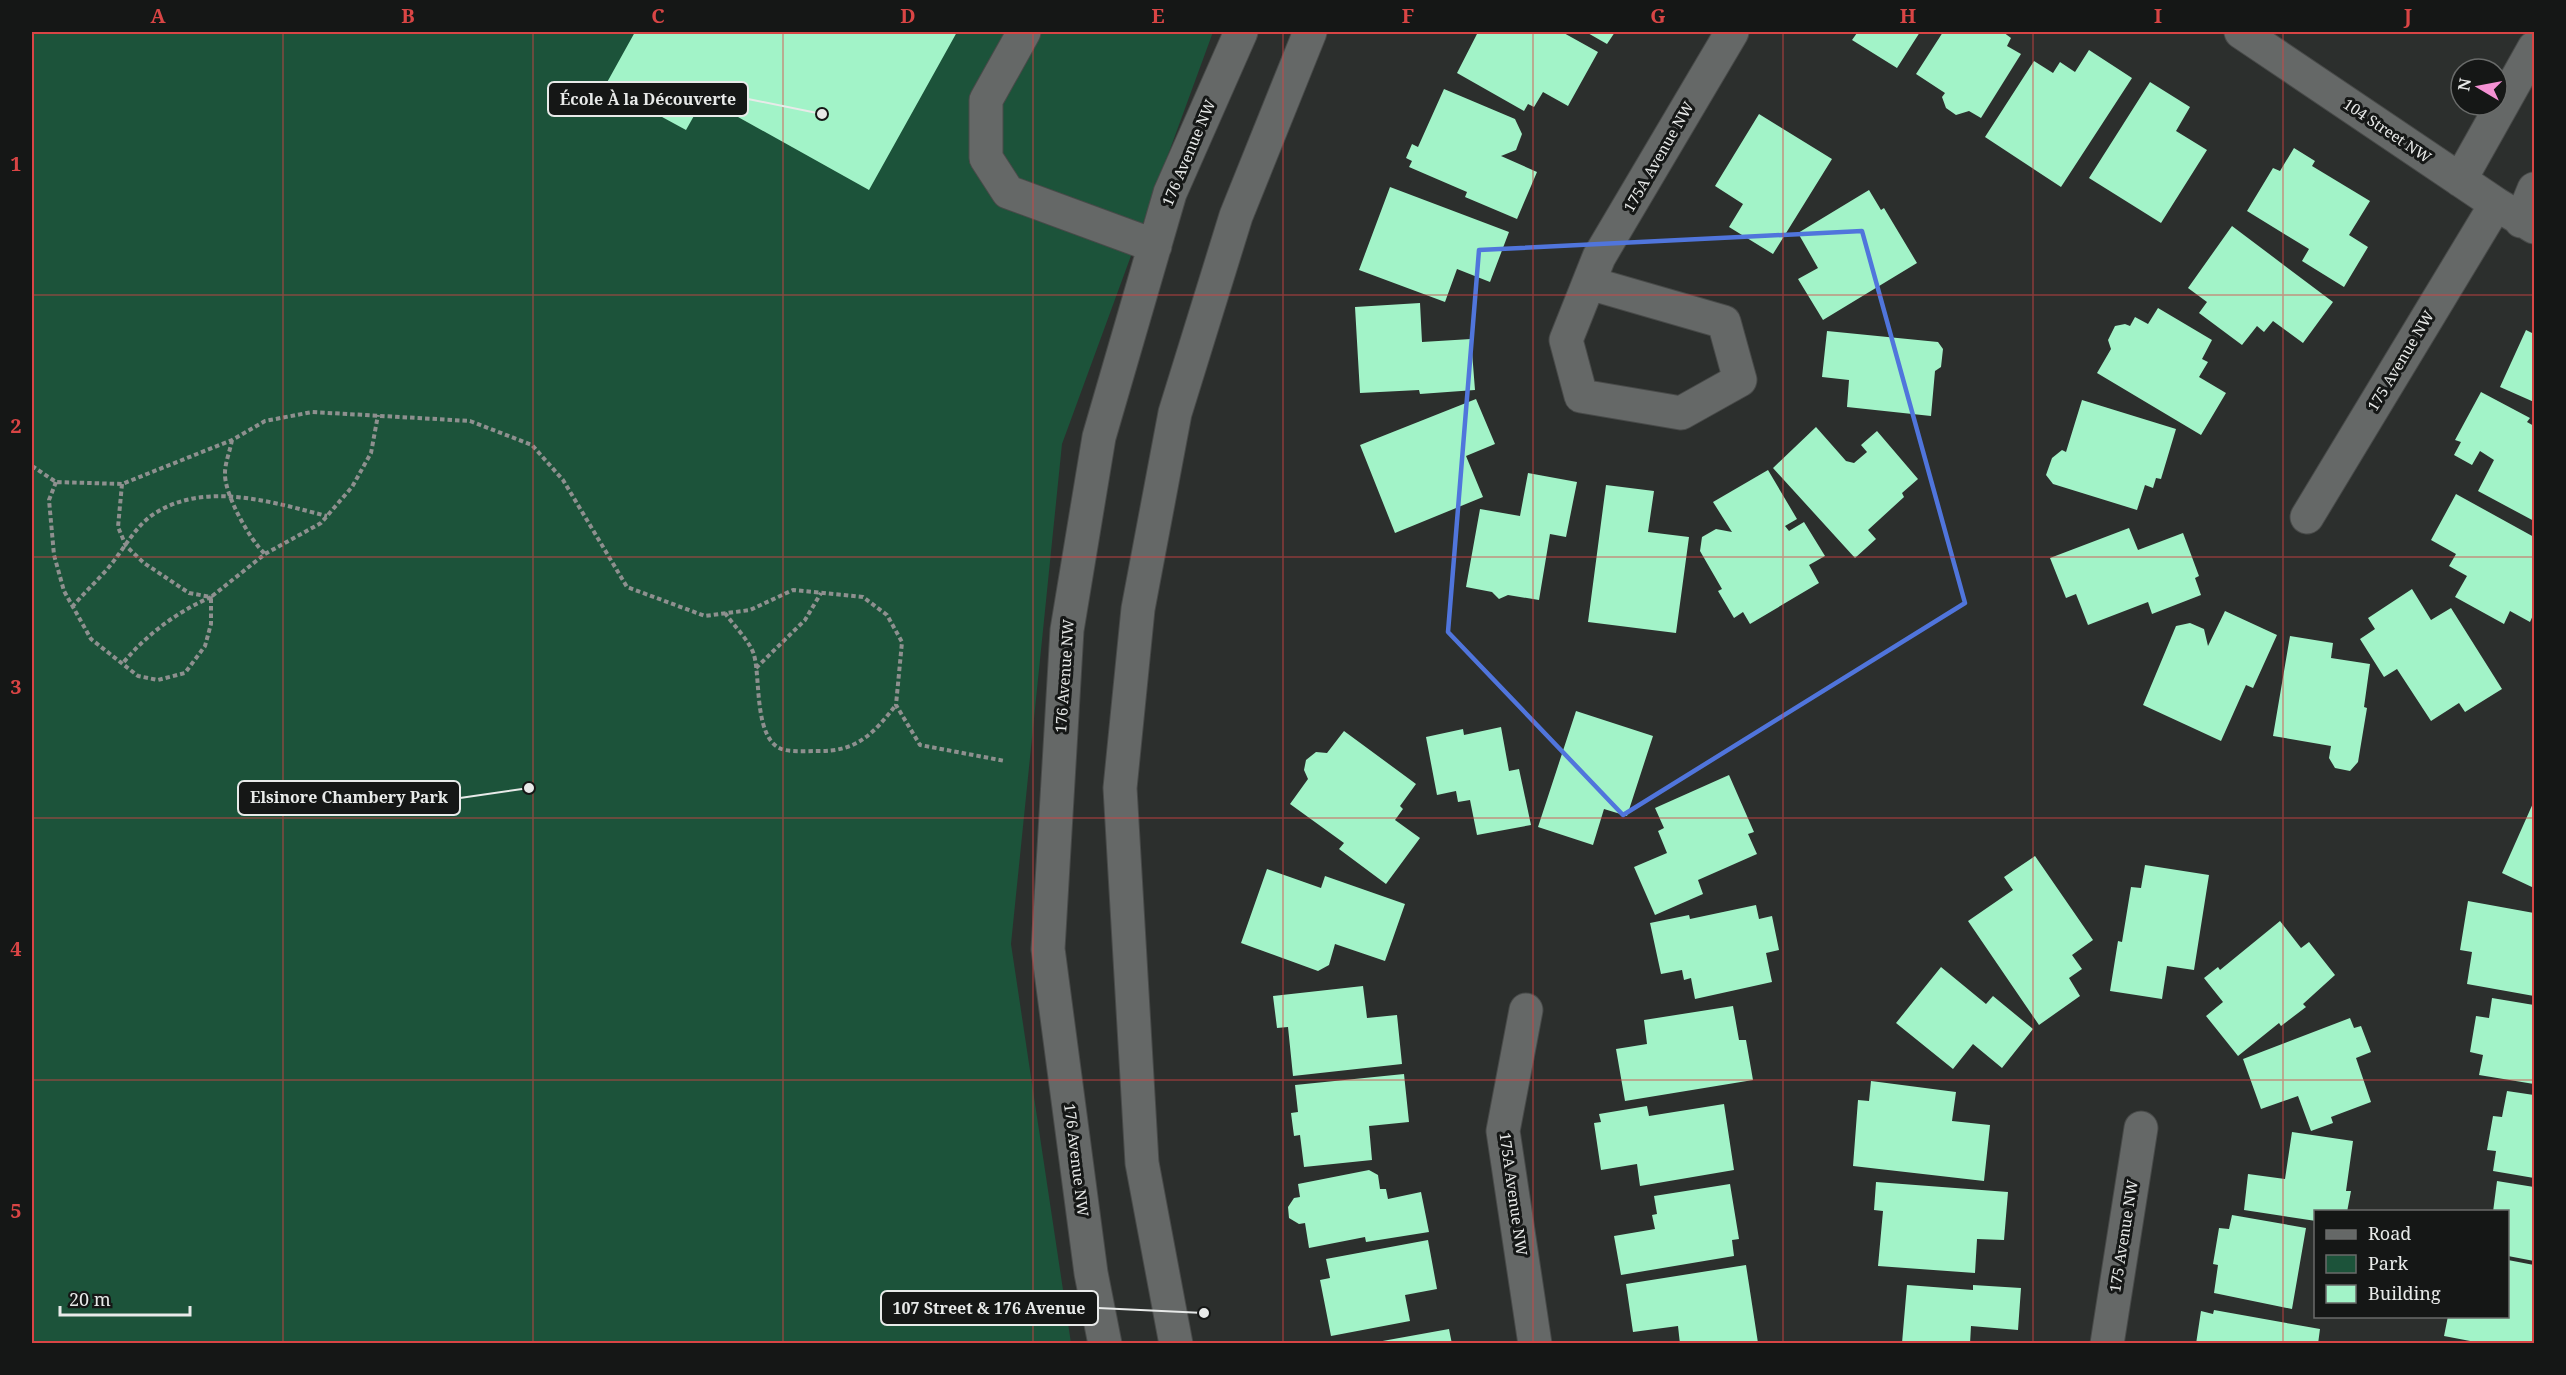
<svg xmlns="http://www.w3.org/2000/svg" width="2566" height="1375" font-family="'Noto Serif',serif">
<style>
.green{fill:#1c533a}
.building{fill:#a2f3c8}
.lines{fill:none;stroke-linecap:round;stroke-linejoin:round}
.minor-casing{stroke:#484a49;stroke-width:35}
.path{stroke:#8e908f;stroke-width:4;stroke-dasharray:4.5 3;stroke-linecap:butt}
.minor{stroke:#656867;stroke-width:33}
.marked{fill:none;stroke:#5075dc;stroke-width:4.5;stroke-linejoin:round}
.grid{fill:none;stroke:#d94545;stroke-width:1.5;stroke-opacity:0.55}
.labels{text-anchor:middle;stroke-width:6;stroke-linejoin:round;paint-order:stroke}
.street-label{font-size:15px;fill:#e8eae9;stroke:#151716}
.leader{fill:none;stroke:#e8eae9;stroke-width:2}
.callout-dot{fill:#e8eae9;stroke:#151716;stroke-width:2}
.callout{fill:#151716;stroke:#e8eae9;stroke-width:2}
.callout-label{font-size:16px;text-anchor:middle;font-weight:bold;fill:#e8eae9}
.neatline{fill:none;stroke:#d94545;stroke-width:2}
.grid-label{font-size:20px;text-anchor:middle;font-weight:bold;fill:#d94545}
</style>
<rect width="100%" height="100%" fill="#2c2f2d"/>
<path class="green" d="M32,32H1213L1062,444L1011,944L1071,1343H32Z"/>
<path class="building" d="M635,32H957L869,190L704,98L686,130L605,86Z
M1478,32H1562L1598,52L1568,106L1543,92L1534,107L1528,104L1524,111L1457,73Z
M1586,32H1615L1607,44Z
M1854,32H1920L1897,68L1852,40L1857,33Z
M1943,32H2003L2011,38L2007,46L2021,54L1981,118L1969,111L1956,115L1946,108L1942,97L1945,93L1916,74Z
M2089,50L2132,78L2061,187L1985,137L2034,61L2053,73L2060,62L2075,72Z
M2150,82L2190,107L2176,131L2207,150L2161,223L2089,178Z
M1444,89L1515,119L1522,134L1516,150L1501,156L1537,172L1517,219L1465,197L1467,192L1409,167L1412,161L1406,158L1412,144L1418,147Z
M1759,114L1832,159L1773,254L1729,227L1743,204L1715,186Z
M2294,148L2315,161L2312,166L2370,201L2349,235L2368,247L2344,287L2302,261L2309,249L2247,211L2273,168L2280,171Z
M1390,187L1509,232L1490,282L1457,269L1445,302L1359,270Z
M1869,190L1881,210L1884,208L1917,263L1823,320L1798,279L1818,268L1798,233Z
M2232,226L2333,302L2303,343L2273,321L2264,332L2257,326L2242,345L2199,313L2207,302L2188,288Z
M1420,303L1422,342L1471,339L1475,390L1420,394L1419,390L1360,393L1355,307Z
M2158,308L2212,340L2202,359L2208,362L2199,377L2226,393L2201,435L2097,373L2111,349L2108,340L2115,326L2125,324L2130,326L2135,317L2148,324Z
M2526,330L2534,334V402L2500,387Z
M1827,331L1938,342L1943,349L1941,367L1935,371L1931,416L1847,407L1849,380L1822,377Z
M2481,392L2530,418L2527,422L2534,426V521L2478,491L2494,460L2480,451L2472,465L2454,455L2461,442L2455,440Z
M1476,399L1495,444L1466,456L1483,497L1395,533L1360,445Z
M2082,400L2176,429L2161,479L2156,478L2153,488L2145,485L2137,510L2053,484L2046,475L2052,458L2062,450L2066,452Z
M1816,427L1846,461L1854,463L1867,452L1861,445L1877,431L1918,479L1902,493L1904,497L1868,530L1876,539L1855,558L1773,468Z
M1768,470L1797,519L1785,526L1789,531L1804,522L1825,556L1809,565L1819,583L1750,624L1743,612L1734,618L1718,591L1722,589L1700,551L1702,537L1716,529L1732,532L1713,502Z
M1528,473L1577,482L1566,537L1550,534L1539,600L1508,595L1499,599L1492,592L1466,587L1480,509L1520,516Z
M1606,485L1654,491L1648,532L1689,537L1676,633L1588,622Z
M2456,494L2534,537V613L2530,622L2510,611L2504,624L2455,597L2467,576L2449,566L2456,554L2431,540Z
M2129,528L2138,550L2183,533L2199,576L2195,578L2201,595L2152,614L2148,602L2088,625L2076,594L2066,598L2050,558Z
M2412,589L2431,620L2451,608L2502,689L2465,712L2459,703L2431,721L2397,669L2384,677L2360,639L2375,629L2368,618Z
M2225,611L2277,635L2253,688L2246,685L2221,741L2143,705L2176,626L2190,623L2204,629L2208,646Z
M2290,636L2333,643L2331,658L2370,664L2364,707L2367,708L2358,762L2350,771L2335,768L2329,758L2331,746L2273,736Z
M1576,711L1653,736L1627,816L1604,809L1593,845L1538,827Z
M1501,727L1509,771L1519,769L1531,825L1477,835L1470,800L1458,802L1456,791L1437,795L1426,737L1463,729L1464,735Z
M1344,731L1416,784L1400,806L1403,809L1395,820L1420,838L1386,884L1339,849L1344,843L1290,804L1308,779L1304,770L1306,760L1316,752L1327,753Z
M1729,775L1754,832L1748,834L1757,854L1698,880L1703,894L1655,915L1634,867L1667,853L1658,831L1664,828L1655,808Z
M2534,801V888L2502,873Z
M2035,856L2093,940L2072,955L2082,969L2069,978L2080,996L2039,1025L1968,921L2013,890L2004,877Z
M2145,865L2209,875L2194,970L2167,966L2162,999L2110,991L2118,941L2122,942L2131,887L2141,888Z
M1267,869L1321,888L1325,876L1405,904L1385,961L1335,944L1329,965L1318,971L1241,943Z
M2468,901L2534,913V996L2467,984L2472,952L2460,950Z
M1756,905L1759,919L1772,916L1779,950L1766,953L1772,982L1695,999L1691,978L1684,980L1682,970L1661,974L1650,923L1689,915L1690,919Z
M2280,921L2301,948L2309,942L2335,975L2303,1004L2306,1007L2281,1026L2279,1023L2238,1056L2206,1016L2223,1002L2204,978L2218,967L2220,970Z
M1941,967L1986,1004L1993,996L2033,1029L2002,1068L1973,1044L1953,1069L1896,1023Z
M1363,986L1367,1018L1397,1015L1402,1064L1293,1076L1288,1027L1277,1028L1273,996Z
M2492,998L2534,1005V1084L2479,1075L2483,1055L2470,1052L2476,1016L2489,1018Z
M1733,1006L1739,1040H1746L1753,1080L1625,1101L1616,1049L1647,1044L1644,1020Z
M2350,1018L2354,1028L2361,1026L2371,1052L2356,1058L2371,1102L2331,1117L2333,1123L2311,1131L2298,1096L2261,1109L2243,1059Z
M1404,1074L1409,1122L1369,1126L1372,1160L1304,1167L1300,1135L1294,1136L1291,1113L1298,1112L1295,1085Z
M1871,1081L1956,1092L1952,1121L1990,1125L1984,1181L1853,1166L1858,1100L1869,1101Z
M2507,1091L2534,1095V1178L2493,1171L2496,1151L2487,1150L2493,1116L2502,1117Z
M1724,1104L1734,1170L1640,1186L1637,1164L1601,1170L1594,1123L1601,1122L1599,1114L1647,1106L1649,1116Z
M2292,1132L2353,1141L2346,1191H2351L2347,1212H2316V1221L2244,1210L2248,1174L2285,1179Z
M1369,1170L1378,1175L1380,1189H1386L1388,1199L1421,1192L1429,1232L1366,1242L1365,1237L1309,1248L1305,1223L1299,1224L1289,1218L1288,1207L1294,1198L1300,1197L1298,1184Z
M2497,1181L2534,1187V1261L2508,1256V1212H2493Z
M1876,1182L2008,1192L2004,1240L1977,1239L1975,1273L1878,1266L1883,1211L1874,1210Z
M1730,1184L1739,1239L1732,1240L1734,1256L1621,1275L1614,1236L1655,1229L1652,1215L1657,1214L1654,1196Z
M2232,1215L2306,1228L2292,1309L2214,1293L2218,1265L2213,1264L2219,1228L2229,1229Z
M1428,1240L1437,1289L1405,1295L1410,1321L1331,1336L1320,1280L1330,1278L1326,1259Z
M2508,1260L2534,1265V1344H2486L2444,1336L2448,1316H2508Z
M1746,1265L1758,1343L1680,1344L1678,1326L1633,1332L1626,1284Z
M1907,1285L1973,1290V1285L2021,1288L2018,1330L1971,1326L1970,1344L1902,1343Z
M2214,1310L2320,1329L2318,1344H2196L2201,1311L2213,1314Z
M1449,1329L1452,1344H1377V1342Z"/>
<g class="lines">
<g class="minor-casing">
<path id="minor" d="M1024,32L986,100V158L1008,192L1155,246
M2241,32L2496,204L2534,227
M2460,180L2534,48
M2521,221L2534,189
M1589,283L1724,322L1740,380L1681,413L1581,396L1566,340L1599,257L1732,32
M2307,517L2496,204
M1526,1010L1503,1131L1535,1344
M1105,1344L1091,1273L1048,949L1067,630L1099,437L1170,193L1241,32
M1176,1344L1142,1163L1120,788L1138,609L1175,413L1236,216L1310,32
M2107,1344L2141,1128"/>
</g>
<path class="path" d="M232,440C230,451 225,463 225,473C224,494 250,540 265,554
M32,466L56,482L122,484L232,440L265,421L312,412L470,421L532,445L563,480L627,587L705,616L750,610L793,590L863,597L887,615L902,642L896,705L920,745L1005,761
M56,482L49,500L54,555L64,591L91,639L138,676L158,680L185,673L205,646L211,624V597L265,554L321,523L352,487L371,453L378,415
M122,484L118,527L126,546L144,563L189,593L211,597C177,612 147,634 123,663
M72,607C84,593 97,581 109,567C125,548 136,524 157,512C208,481 275,503 327,516
M725,613C733,625 750,641 754,655C761,679 753,743 785,750C795,752 807,751 817,751C857,752 873,734 896,705
M756,668L805,620L821,593"/>
<use href="#minor" class="minor"/>
</g>
<path class="marked" d="M1862,231L1965,603L1623,815L1448,632L1479,250Z"/>
<path class="grid" d="M283,32V1344M533,32V1344M783,32V1344M1033,32V1344M1283,32V1344M1533,32V1344M1783,32V1344M2033,32V1344M2283,32V1344M32,295H2534M32,557H2534M32,818H2534M32,1080H2534"/>
<g class="labels">
<g class="street-label">
<text transform="translate(2387 131) rotate(34)" y="5">104 Street NW</text>
<text transform="translate(1189 153) rotate(-67)" y="5">176 Avenue NW</text>
<text transform="translate(1659 157) rotate(-60)" y="5">175A Avenue NW</text>
<text transform="translate(2401 361) rotate(-59)" y="5">175 Avenue NW</text>
<text transform="translate(1065 676) rotate(-86)" y="5">176 Avenue NW</text>
<text transform="translate(1076 1160) rotate(83)" y="5">176 Avenue NW</text>
<text transform="translate(1513 1194) rotate(82)" y="5">175A Avenue NW</text>
<text transform="translate(2124 1236) rotate(-81)" y="5">175 Avenue NW</text>
</g>
</g>
<path class="leader" d="M822 114L748 99M529 788L460 798M1204 1313L1098 1308"/>
<g class="callout-dot">
<circle cx="822" cy="114" r="6"/>
<circle cx="529" cy="788" r="6"/>
<circle cx="1204" cy="1313" r="6"/>
</g>
<g class="callout">
<rect x="548" y="82" width="200" height="34" rx="6"/>
<rect x="238" y="781" width="222" height="34" rx="6"/>
<rect x="881" y="1291" width="217" height="34" rx="6"/>
</g>
<g class="callout-label">
<text x="648" y="105">École À la Découverte</text>
<text x="349" y="803">Elsinore Chambery Park</text>
<text x="989" y="1314">107 Street &amp; 176 Avenue</text>
</g>
<rect width="2566" height="1375" fill="none" stroke="#151716" stroke-width="66"/>
<rect x="2314" y="1210" width="195" height="108" fill="#151716" stroke="#696b6a" stroke-width="1.5"/>
<rect x="2326" y="1230" width="30" height="9" fill="#656867" stroke="#696b6a" stroke-width="1.5"/>
<text x="2368" y="1240" font-size="18" fill="#e8eae9">Road</text>
<rect x="2326" y="1255" width="30" height="18" fill="#1c533a" stroke="#696b6a" stroke-width="1.5"/>
<text x="2368" y="1270" font-size="18" fill="#e8eae9">Park</text>
<rect x="2326" y="1285" width="30" height="18" fill="#a2f3c8" stroke="#696b6a" stroke-width="1.5"/>
<text x="2368" y="1300" font-size="18" fill="#e8eae9">Building</text>
<g transform="translate(2479 87) rotate(280)"><circle r="28" fill="#151716" stroke="#696b6a" stroke-width="1.5"/>
<path d="M0-4.5L10 22L0 15L-10 22Z" fill="#f491d3"/>
<text y="-9" font-size="16" font-weight="bold" text-anchor="middle" fill="#e8eae9">N</text>
</g>
<path d="M60 1306v9h130v-9" fill="none" stroke="#e8eae9" stroke-width="3"/>
<text x="69" y="1306" font-size="18" fill="#e8eae9" stroke="#151716" stroke-width="4.5" paint-order="stroke">20 m</text>
<rect x="33" y="33" width="2500" height="1309" class="neatline"/>
<g class="grid-label">
<text x="158" y="23">A</text>
<text x="408" y="23">B</text>
<text x="658" y="23">C</text>
<text x="908" y="23">D</text>
<text x="1158" y="23">E</text>
<text x="1408" y="23">F</text>
<text x="1658" y="23">G</text>
<text x="1908" y="23">H</text>
<text x="2158" y="23">I</text>
<text x="2408" y="23">J</text>
<text x="16" y="171">1</text>
<text x="16" y="433">2</text>
<text x="16" y="694">3</text>
<text x="16" y="956">4</text>
<text x="16" y="1218">5</text>
</g>
</svg>
